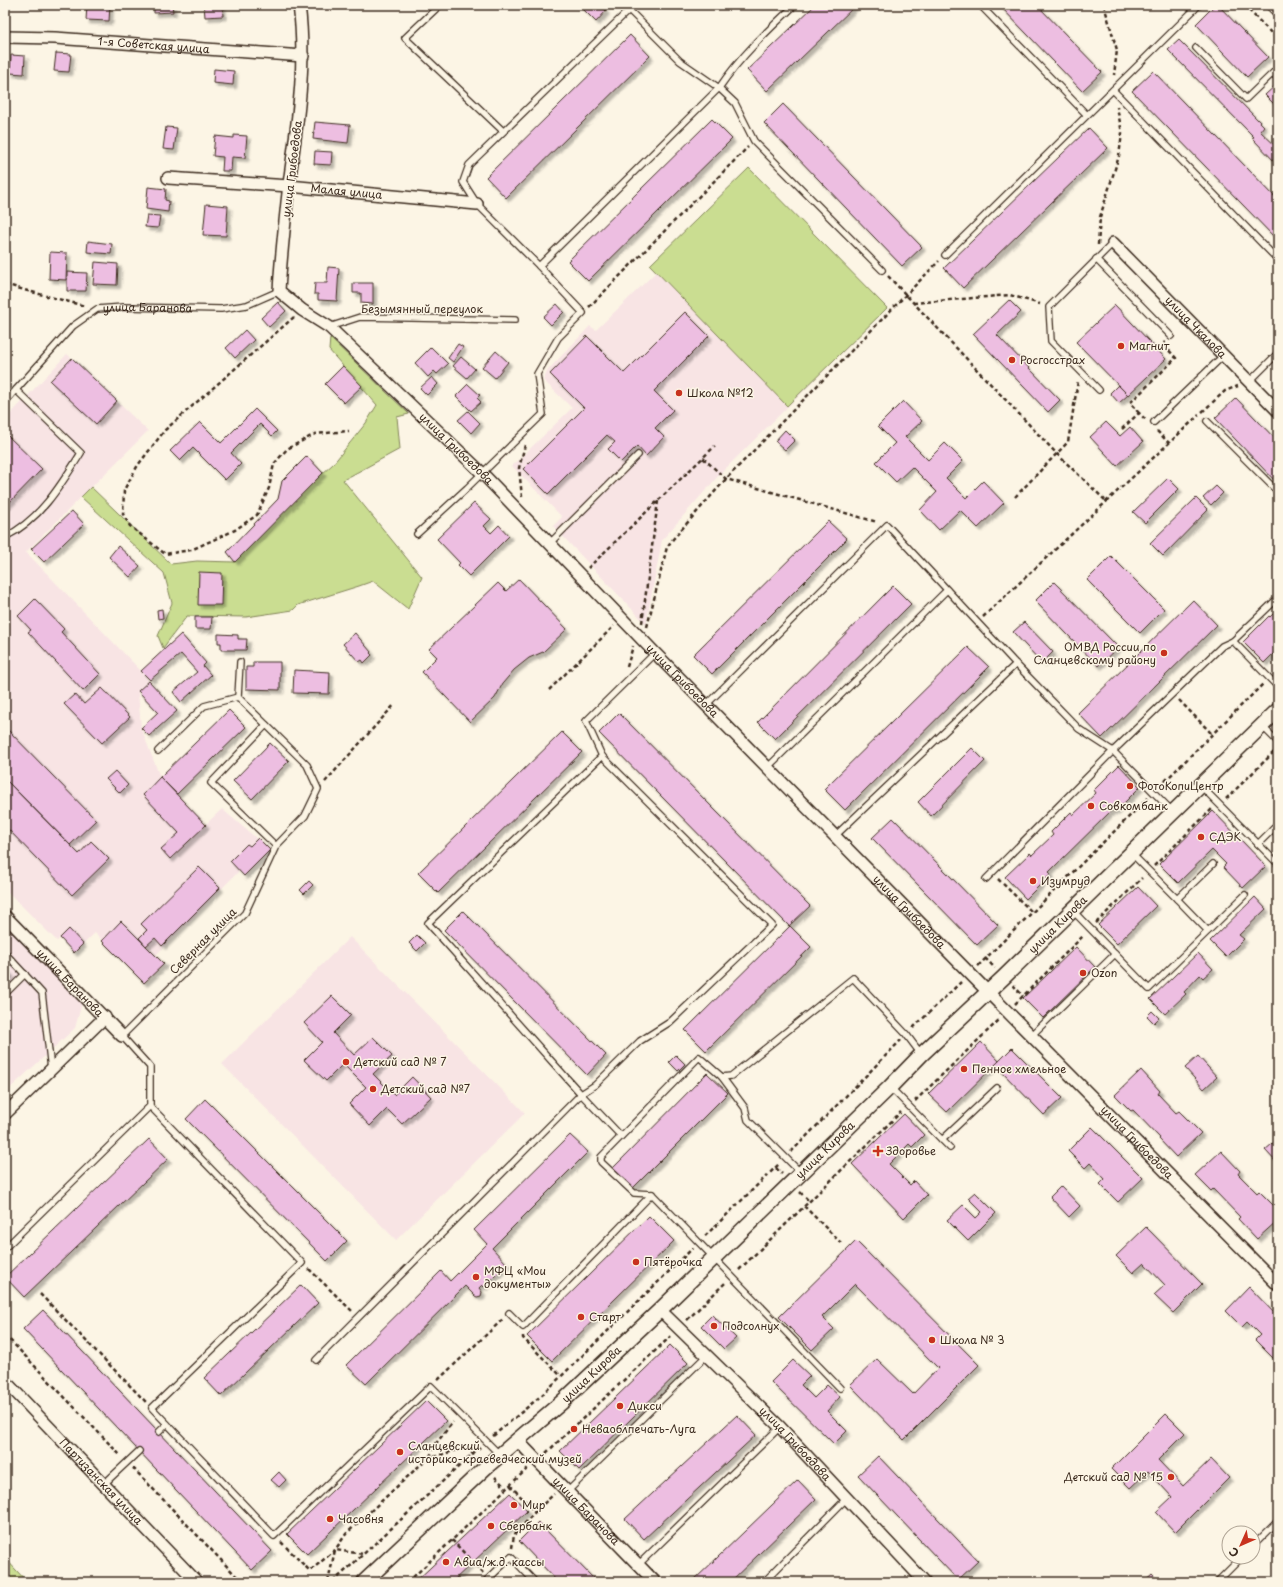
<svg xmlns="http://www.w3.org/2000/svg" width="1283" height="1587" font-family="'Playpen Sans',sans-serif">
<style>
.built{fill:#f8e4e4}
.green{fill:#cadd91;stroke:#828458}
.building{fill:#edbee1;stroke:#3b2a1e;filter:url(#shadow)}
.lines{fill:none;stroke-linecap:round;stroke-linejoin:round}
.service-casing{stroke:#3b2a1e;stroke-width:8}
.minor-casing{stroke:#3b2a1e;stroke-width:14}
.tertiary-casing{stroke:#3b2a1e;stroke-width:17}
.path{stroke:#3b2a1e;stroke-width:2.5;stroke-dasharray:4 3;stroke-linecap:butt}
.service{stroke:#fcf5e5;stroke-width:5.5}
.minor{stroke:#fcf5e5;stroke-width:11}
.tertiary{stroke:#fcf5e5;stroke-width:14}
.poi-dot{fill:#c8321e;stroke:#fcf5e5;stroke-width:1.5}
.labels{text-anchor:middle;stroke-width:3;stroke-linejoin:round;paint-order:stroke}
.street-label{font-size:11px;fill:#3b2a1e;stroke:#fcf5e5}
.poi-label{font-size:11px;fill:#3b2a1e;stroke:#fcf5e5;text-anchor:start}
</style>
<defs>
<filter id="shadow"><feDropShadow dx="3.5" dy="3.5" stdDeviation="1" flood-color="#0004"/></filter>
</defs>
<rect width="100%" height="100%" fill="#fcf5e5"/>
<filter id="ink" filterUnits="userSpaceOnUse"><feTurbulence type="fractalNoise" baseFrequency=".025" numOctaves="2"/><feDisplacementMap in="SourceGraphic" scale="8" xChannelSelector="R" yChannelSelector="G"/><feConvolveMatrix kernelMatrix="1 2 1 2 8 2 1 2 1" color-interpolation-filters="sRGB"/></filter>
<g filter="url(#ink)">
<path class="built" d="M749,168L887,308L720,474L662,540L646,624L553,526L562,517L512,466L572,408L543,380L548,370L590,326L596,330L656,272L650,265Z
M67,354L148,431L26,552L141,671L149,681L138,691L141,728L160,777L206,824L222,809L270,850L239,871L156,955L164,964L144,983L95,933L74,953L60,938L57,941L5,889V420Z
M5,923L82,1003L75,1028L5,1093Z
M350,937L525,1113L396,1240L222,1064Z"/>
<path class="green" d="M749,168L887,308L787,406L650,265Z
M330,338L409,414L397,417L400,449L343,480L422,577L408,609L373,581L359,586L298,605L293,610L246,617L187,616L163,648L158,636L172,603L164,573L81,497L91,487L171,564L197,561L235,562L299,495L333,464L366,423L377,405L329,350Z
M5,1558L27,1582H5Z"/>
<path class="building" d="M87,5H110L109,21L86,20Z
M154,5H172L173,12L154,13Z
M204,5H222L223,16L205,17Z
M582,5H600L606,11L596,22L580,6Z
M815,5H856L767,91L747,70Z
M999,5H1037L1102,72L1082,91Z
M1215,5H1218L1268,57L1247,77L1196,24Z
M630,35L650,56L506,198L486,177Z
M1179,40L1264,126L1260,131L1278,148V165L1252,138L1254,137L1168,50Z
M56,53L71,54L69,72L54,71Z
M11,55L25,56L24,74L10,73Z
M214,69L234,71L233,85L213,83Z
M1153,71L1278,200V241L1132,91Z
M1278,83V108L1265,95Z
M783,104L922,247L902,266L764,123Z
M712,119L732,139L588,281L568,261Z
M315,122L350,125L348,143L313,139Z
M166,127L177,128L174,150L163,149Z
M1089,128L1108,148L963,288L944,268Z
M234,135L247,136L245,158L232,157L231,171H222L223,157L213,156L215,136L234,138Z
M315,151L332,152L331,165L314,164Z
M148,187L166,189L165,200L169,201L168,212L146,209Z
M206,204L228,206L226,236L203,235Z
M147,215L160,216L158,228L145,227Z
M88,241L112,244L111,254L87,252Z
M50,252L67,253L66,280L49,279Z
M95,262L118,264L117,285L93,284Z
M328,267L339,268L337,301L318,300V294H314L315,283H327Z
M67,272L87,273L86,291H67Z
M353,283H373V304L361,303V293H353Z
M1009,300L1021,312L997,335L1060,400L1048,412L973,334Z
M278,302L286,311L269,327L261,318Z
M557,304L564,312L551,325L543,317Z
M1115,305L1166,359L1128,395L1076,342Z
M685,312L709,336L654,391L673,410L655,428L664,437L646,456L637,446L621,462L608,449L615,442L607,435L548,494L523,469L584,408L550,374L587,336L624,373Z
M245,330L254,340L235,358L226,348Z
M458,344L463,347L453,362L448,358Z
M431,347L448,364L437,374L434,371L428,377L415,363Z
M496,351L508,362L495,378L482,367Z
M461,357L475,369L467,378L453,366Z
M72,358L117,401L96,424L50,381Z
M343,366L362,386L344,403L325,384Z
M432,377L438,384L427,395L420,388Z
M468,384L480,395L477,398L481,402L471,411L456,396Z
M1118,385L1128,395L1119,403L1110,393Z
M1236,398L1278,442V484L1215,418Z
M903,401L922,421L905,437L928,460L945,443L963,461L946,478L966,498L983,481L1004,503L978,528L960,510L939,530L920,510L937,492L912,467L896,482L876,462L895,443L878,426Z
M255,409L277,431L272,436L260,424L231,453L241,464L225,480L193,448L180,461L170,451L200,422L221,443Z
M468,411L480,423L471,433L458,420Z
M1106,422L1120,436L1130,427L1143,442L1117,466L1090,437Z
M785,430L795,440L785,450L775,441Z
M8,436L42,469L5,507V439Z
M307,456L323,473L235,562L227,552L278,499L282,481Z
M1168,478L1179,489L1145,523L1133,512Z
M1216,486L1223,493L1211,505L1203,498Z
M1196,498L1208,510L1163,556L1150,543Z
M474,503L491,519L484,526L491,533L499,525L509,536L469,576L458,565L460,563L437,539Z
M72,511L84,524L44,562L31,549Z
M828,521L847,539L712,674L693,655Z
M118,546L140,566L130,577L109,557Z
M1111,556L1164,609L1140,633L1087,580Z
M199,572L222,573L221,605H198Z
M519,579L567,629L543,652L529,658L514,670L503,683L495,698L470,722L422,672L437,657L429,649L498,583L506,591Z
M1054,582L1118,647L1098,666L1035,601Z
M893,586L911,604L775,739L758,722Z
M35,599L64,629L61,632L100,674L83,691L28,632L31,630L18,616Z
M1193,600L1217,625L1102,738L1078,713Z
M162,609L163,618L158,619L157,610Z
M1278,609V649L1264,663L1243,642L1269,616L1270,617Z
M195,617H212L211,629H195Z
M1024,622L1053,652L1042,663L1013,632Z
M355,633L371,652L370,653L372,655L364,663L362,660L359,662L343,644Z
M181,634L206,663L203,666L211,675L181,702L173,692L197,672L181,654L150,680L141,671Z
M218,634L238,635V639H247L246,650H221V643H218Z
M968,647L989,667L845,810L824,789Z
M253,662H280V690L246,689V667H253Z
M294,670L330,672L329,694L293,693Z
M149,681L177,711L149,736L141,728L158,712L138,691Z
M102,688L130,717L102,743L64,704L75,694L84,704Z
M229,710L246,727L177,794L160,777Z
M619,713L810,906L789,926L599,733Z
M6,728L96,820L70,845L5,779Z
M562,732L582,752L438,893L418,873Z
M270,743L289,761L252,799L233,781Z
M972,748L985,761L931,816L918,802Z
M1119,765L1140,787L1115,812L1112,810L1049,872L1051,874L1026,899L1005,877L1030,853L1032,855L1053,835L1051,832L1071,812L1073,815L1096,793L1094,790Z
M115,771L128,785L120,793L106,779Z
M160,777L206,825L170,859L161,849L179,833L143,795Z
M5,779L79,854L91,841L109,859L72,895L5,826Z
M1213,811L1266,866L1243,888L1223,867L1226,864L1212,850L1178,883L1159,864Z
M893,818L998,925L977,945L872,838Z
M258,838L270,850L244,876L230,861L247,844L250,846Z
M199,867L220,888L162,946L155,938L146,946L139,938L147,930L141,924Z
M309,881L313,885L304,894L300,890Z
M1138,887L1156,906L1117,944L1098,925Z
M1255,897L1266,909L1239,935L1244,939L1226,957L1210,941Z
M463,911L606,1055L587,1075L444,930Z
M121,921L164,964L144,983L102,941Z
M790,926L811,947L706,1051L685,1030Z
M69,929L83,944L74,953L60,938Z
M417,935L425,943L417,951L409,943Z
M1076,947L1095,967L1043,1018L1023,998Z
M1198,953L1213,969L1203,978L1200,975L1184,992L1186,994L1165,1014L1150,999Z
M5,968L11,974L5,980Z
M332,996L351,1015L333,1033L354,1055L373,1037L392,1056L373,1074L394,1095L412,1077L431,1097L402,1124L387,1109L370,1126L349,1104L366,1087L343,1064L326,1081L304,1060L322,1042L304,1023Z
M1152,1011L1159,1018L1154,1023L1147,1016Z
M981,1042L999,1061L947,1112L928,1094Z
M1012,1048L1062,1098L1044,1115L995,1065Z
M676,1055L685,1064L678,1071L669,1062Z
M1198,1056L1217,1077L1204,1089L1185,1068Z
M1141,1070L1160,1091L1158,1094L1176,1113L1179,1111L1201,1133L1176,1157L1159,1139L1160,1138L1133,1110L1131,1111L1115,1095Z
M707,1073L728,1093L633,1188L613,1168Z
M205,1099L347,1241L327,1261L186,1119Z
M904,1114L924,1135L912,1147L909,1144L889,1164L910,1185L914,1181L927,1195L904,1218L852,1164Z
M1092,1127L1143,1178L1118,1202L1100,1184L1105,1179L1090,1163L1085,1168L1068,1151Z
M570,1135L588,1152L492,1248L507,1264L484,1287L482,1285L479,1288L482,1292L481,1296L477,1297L475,1296L465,1286L366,1384L346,1365L441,1271L450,1281L487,1244L474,1230Z
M149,1139L168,1159L24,1297L5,1277Z
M1278,1139V1164L1265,1150Z
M1221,1151L1240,1171L1238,1174L1257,1193L1259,1191L1278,1210V1220L1257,1239L1238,1219L1240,1217L1213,1189L1211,1191L1195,1175Z
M1061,1186L1080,1206L1069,1217L1050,1197Z
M975,1192L996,1213L968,1241L947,1220L963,1205L976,1218L982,1212L968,1198Z
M649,1216L674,1241L552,1361L527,1336Z
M1146,1227L1202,1284L1173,1313L1154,1295L1165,1285L1144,1263L1133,1273L1116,1256Z
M856,1241L979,1365L904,1440L850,1385L877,1359L913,1394L938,1368L855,1284L822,1317L834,1329L812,1350L779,1317Z
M301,1285L318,1303L221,1396L204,1378Z
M1249,1287L1278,1317V1357L1275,1360L1255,1340L1260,1335L1247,1322L1242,1327L1226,1311Z
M43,1310L272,1551L252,1570L23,1329Z
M712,1315L736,1338L724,1349L701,1326Z
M670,1345L688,1363L579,1470L560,1451Z
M793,1360L810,1376L801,1385L814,1398L827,1385L840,1397L827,1411L847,1431L834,1444L771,1382Z
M426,1401L446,1421L307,1554L287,1534Z
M1166,1414L1185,1433L1158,1460L1183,1486L1211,1459L1229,1478L1175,1532L1156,1512L1172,1497L1148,1471L1130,1488L1111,1469Z
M737,1415L756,1435L644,1539L625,1519Z
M878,1456L978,1561L958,1580L858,1475Z
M279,1472L286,1480L279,1487L271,1480Z
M798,1480L816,1499L730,1582H692Z
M510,1493L527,1511L452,1582H415Z
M538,1522L597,1582H558L519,1541Z
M1152,1574L1160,1582H1143Z"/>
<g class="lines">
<g class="service-casing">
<g id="service">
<path d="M440,5L405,38L503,131"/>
<path d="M624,5L680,61L719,88L735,103L754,141L882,270"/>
<path d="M980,5L1086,114"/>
<path d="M1189,5L1194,10"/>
<path d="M1196,48L1246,99L1278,68"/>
<path d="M1113,90L1278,260"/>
<path d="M945,255L1199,5"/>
<path d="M1096,259L1171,336"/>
<path d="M539,266L719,88C740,57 768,30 795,5"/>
<path d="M329,327L360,317L515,320"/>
<path d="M1249,382L1278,353"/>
<path d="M1099,390L1051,341L1049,307L1113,243"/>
<path id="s1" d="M5,402L73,326L97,309L124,307L221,309L247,305L279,291"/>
<path d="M1207,421L1278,492"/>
<path d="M1154,422L1223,356"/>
<path d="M417,534L467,488L543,414L537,374L558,338L583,313L539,266L477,204L463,182L469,165L629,10"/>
<path d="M5,537C40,520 61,485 81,453L16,390"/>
<path d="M550,543L638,455"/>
<path d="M1233,641L1278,687"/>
<path d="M238,697L240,662"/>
<path d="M707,704L887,525L1016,664L1079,729L1113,751L1173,812"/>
<path d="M266,725L211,783L276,846"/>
<path d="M1262,726L1278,742"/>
<path d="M158,751L204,706L238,697L307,765L318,789L305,816L276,846L245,913L122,1036L150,1067V1106L302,1263L152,1408L274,1536L431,1386L500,1455"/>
<path d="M602,756L428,923L581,1094L621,1136"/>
<path d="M768,767L947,590"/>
<path d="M1201,786L1278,864"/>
<path d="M835,836L1016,664"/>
<path d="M1258,844L1278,824"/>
<path d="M1131,853L1177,899L1213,864"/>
<path d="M986,879L1113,751L1222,646L1233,641L1278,598"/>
<path d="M1177,899L1208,931"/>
<path d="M1073,911L1149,989L1245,895"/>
<path d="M5,953L42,993L51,1069"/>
<path d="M5,994L25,974"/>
<path d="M1031,1036L1115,954"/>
<path d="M722,1077L745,1108L748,1120L801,1173"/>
<path d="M890,1087L950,1148"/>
<path d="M942,1140L997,1088"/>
<path d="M652,1194L634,1193L601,1162V1157L699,1057L722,1077L731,1076L853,978L906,1034L921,1054"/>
<path d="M5,1248L150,1106"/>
<path d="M509,1313L523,1327L652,1194L840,1388"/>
<path d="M316,1360L581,1094L595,1085L640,1041L670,1022L772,925L602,756L586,721L655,653"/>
<path d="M159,1432L167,1424"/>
<path d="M104,1484L139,1451"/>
<path d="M567,1492L706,1356"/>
<path d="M1253,1546L1278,1521"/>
<path d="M638,1565L780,1427"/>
<path d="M485,1582L511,1557L535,1582"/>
<path d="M764,1582L847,1498"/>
<path d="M1217,1582L1242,1557"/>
</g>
</g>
<g class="minor-casing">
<g id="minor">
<path id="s2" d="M299,5C307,66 297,124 289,184C285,220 281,255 279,291L302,310L329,327L482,473L655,653L988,992L1278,1285"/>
<path d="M1272,5L1278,11"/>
<path id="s3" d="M5,37L55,38L303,56"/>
<path id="s4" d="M168,178L289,186L477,204"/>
<path id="s5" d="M1113,243L1278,411"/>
<path id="s6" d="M5,916L122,1036"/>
<path d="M5,1114L105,1017"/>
<path id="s7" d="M660,1310L780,1427L925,1582"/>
<path id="s8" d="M5,1381L197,1582"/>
<path id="s9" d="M517,1440L655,1582"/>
</g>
</g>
<g class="tertiary-casing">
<g id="tertiary">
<path id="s10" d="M364,1582L486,1467L562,1402L660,1310L890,1087L922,1054L1004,977L1278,710"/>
</g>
</g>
<path class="path" d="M1104,5L1117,50L1114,75
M1244,5L1278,40
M1098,245L1100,217L1119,156L1122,133L1117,107
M888,276L1057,454L1106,501
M5,284L24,290L85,306
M913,303L1010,295L1040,304
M589,307L748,147
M294,317L165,430L138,465L124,490L123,514L130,526L165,554L191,550L235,530L257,515L269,488L274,464L287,449L315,434L349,431
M1202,412L1225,391L1238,386
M1139,413L1130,403L1176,358L1163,344L1165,342
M1122,429L1139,413L1146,420
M1157,431L1169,443
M703,458L726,479L877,522
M522,497L519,468L525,445
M1015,497L1068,442L1078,381
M588,568L715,446
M983,617L1199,415
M642,623L658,501
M647,627L667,547L673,539L726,479L939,261
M627,667L633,646
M549,690L614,626
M1179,700L1212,734
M325,782L395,704
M1160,786L1263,684
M1226,799L1275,751
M1154,866L1212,809
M998,879L1032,912
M1096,923L1142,878
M985,958L995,968
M978,966L1148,798
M1013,985L1023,996
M1015,1004L1084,935
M913,1028L961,982
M915,1101L999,1020
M791,1152L901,1040
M776,1168L782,1174
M800,1192L809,1201
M804,1206L841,1243
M705,1236L779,1164
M309,1269L352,1311
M739,1270L901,1112
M40,1294L146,1402
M687,1320L725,1283
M5,1335L121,1456
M523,1336V1338L561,1376
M438,1380L503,1319
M493,1436L542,1395L693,1248
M546,1453L671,1336
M430,1457L434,1446L453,1422
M133,1468L242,1582
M495,1477L506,1488
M510,1485L535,1512
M452,1540L483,1573
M281,1542L310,1571L335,1550L346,1534L418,1467L430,1458L467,1447L476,1458
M512,1548L514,1535L535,1512L554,1494
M328,1582L335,1550L363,1554
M333,1582L480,1447
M408,1582L528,1468"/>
<use href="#service" class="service"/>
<use href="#minor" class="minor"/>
<use href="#tertiary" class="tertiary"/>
</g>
</g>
<g class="poi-dot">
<circle cx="1121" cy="346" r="4"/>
<circle cx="1012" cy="360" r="4"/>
<circle cx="679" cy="393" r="4"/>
<circle cx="1164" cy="653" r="4"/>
<circle cx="1130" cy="786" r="4"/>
<circle cx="1091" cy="806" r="4"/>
<circle cx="1201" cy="837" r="4"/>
<circle cx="1033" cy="881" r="4"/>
<circle cx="1083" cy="973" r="4"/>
<circle cx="346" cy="1062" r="4"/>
<circle cx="964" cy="1069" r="4"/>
<circle cx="373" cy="1089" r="4"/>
<path d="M876 1145h4v4h4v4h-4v4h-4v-4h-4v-4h4z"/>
<circle cx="636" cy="1262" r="4"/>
<circle cx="476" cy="1277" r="4"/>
<circle cx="581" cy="1317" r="4"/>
<circle cx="714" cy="1326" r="4"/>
<circle cx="932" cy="1340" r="4"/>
<circle cx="620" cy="1406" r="4"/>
<circle cx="574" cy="1429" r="4"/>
<circle cx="400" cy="1452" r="4"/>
<circle cx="1171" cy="1477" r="4"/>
<circle cx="514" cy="1505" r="4"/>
<circle cx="330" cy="1519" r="4"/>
<circle cx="491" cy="1526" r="4"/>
<circle cx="446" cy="1562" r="4"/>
</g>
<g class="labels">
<g class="street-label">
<text dy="4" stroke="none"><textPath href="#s3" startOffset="149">1-я Советская улица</textPath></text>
<text transform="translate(292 169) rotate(-83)" y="4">улица Грибоедова</text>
<text dy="4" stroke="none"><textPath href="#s4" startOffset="179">Малая улица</textPath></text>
<text dy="4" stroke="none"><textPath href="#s1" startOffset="182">улица Баранова</textPath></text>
<text x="422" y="313">Безымянный переулок</text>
<text dy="4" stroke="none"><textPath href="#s5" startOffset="118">улица Чкалова</textPath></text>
<text dy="4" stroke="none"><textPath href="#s2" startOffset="525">улица Грибоедова</textPath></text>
<text dy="4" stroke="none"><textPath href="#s2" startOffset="849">улица Грибоедова</textPath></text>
<text dy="4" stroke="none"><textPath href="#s2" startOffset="1173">улица Грибоедова</textPath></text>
<text dy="4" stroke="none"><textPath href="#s10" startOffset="956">улица Кирова</textPath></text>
<text transform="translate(203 941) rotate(-45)" y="4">Северная улица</text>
<text dy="4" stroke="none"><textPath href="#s6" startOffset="93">улица Баранова</textPath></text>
<text dy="4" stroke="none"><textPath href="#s2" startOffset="1497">улица Грибоедова</textPath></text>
<text dy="4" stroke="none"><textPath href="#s10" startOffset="632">улица Кирова</textPath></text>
<text dy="4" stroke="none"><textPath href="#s10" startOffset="308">улица Кирова</textPath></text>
<text dy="4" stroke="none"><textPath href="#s7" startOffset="190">улица Грибоедова</textPath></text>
<text dy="4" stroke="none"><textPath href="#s8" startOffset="139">Партизанская улица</textPath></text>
<text dy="4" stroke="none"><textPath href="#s9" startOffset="99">улица Баранова</textPath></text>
</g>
<g class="poi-label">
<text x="1129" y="350">Магнит</text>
<text x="1020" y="364">Росгосстрах</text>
<text x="687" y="397">Школа №12</text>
<text x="1156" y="651" text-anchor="end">ОМВД России по<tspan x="1156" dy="13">Сланцевскому району</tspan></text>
<text x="1138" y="790">ФотоКопиЦентр</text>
<text x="1099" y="810">Совкомбанк</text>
<text x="1209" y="841">СДЭК</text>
<text x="1041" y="885">Изумруд</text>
<text x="1091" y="977">Ozon</text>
<text x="354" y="1066">Детский сад № 7</text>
<text x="972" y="1073">Пенное хмельное</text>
<text x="381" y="1093">Детский сад №7</text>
<text x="886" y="1155">Здоровье</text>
<text x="644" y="1266">Пятёрочка</text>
<text x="484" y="1275">МФЦ «Мои<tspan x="484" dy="13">документы»</tspan></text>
<text x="589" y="1321">Старт</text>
<text x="722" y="1330">Подсолнух</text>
<text x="940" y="1344">Школа № 3</text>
<text x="628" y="1410">Дикси</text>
<text x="582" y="1433">Неваоблпечать-Луга</text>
<text x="408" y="1450">Сланцевский<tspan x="408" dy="13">историко-краеведческий музей</tspan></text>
<text x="1163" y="1481" text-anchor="end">Детский сад № 15</text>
<text x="522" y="1509">Мир</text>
<text x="338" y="1523">Часовня</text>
<text x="499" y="1530">Сбербанк</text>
<text x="454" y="1566">Авиа/ж.д. кассы</text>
</g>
</g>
<rect width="1283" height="1587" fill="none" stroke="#fcf5e5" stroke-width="20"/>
<rect x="10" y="10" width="1263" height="1567" fill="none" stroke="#3b2a1e" stroke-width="1.5" filter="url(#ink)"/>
<g transform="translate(1241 1545) rotate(225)"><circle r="19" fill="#fcf5e5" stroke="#afa495"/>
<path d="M0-3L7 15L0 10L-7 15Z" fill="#c8321e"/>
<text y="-6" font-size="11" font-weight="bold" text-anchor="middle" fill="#3b2a1e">С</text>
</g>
</svg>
